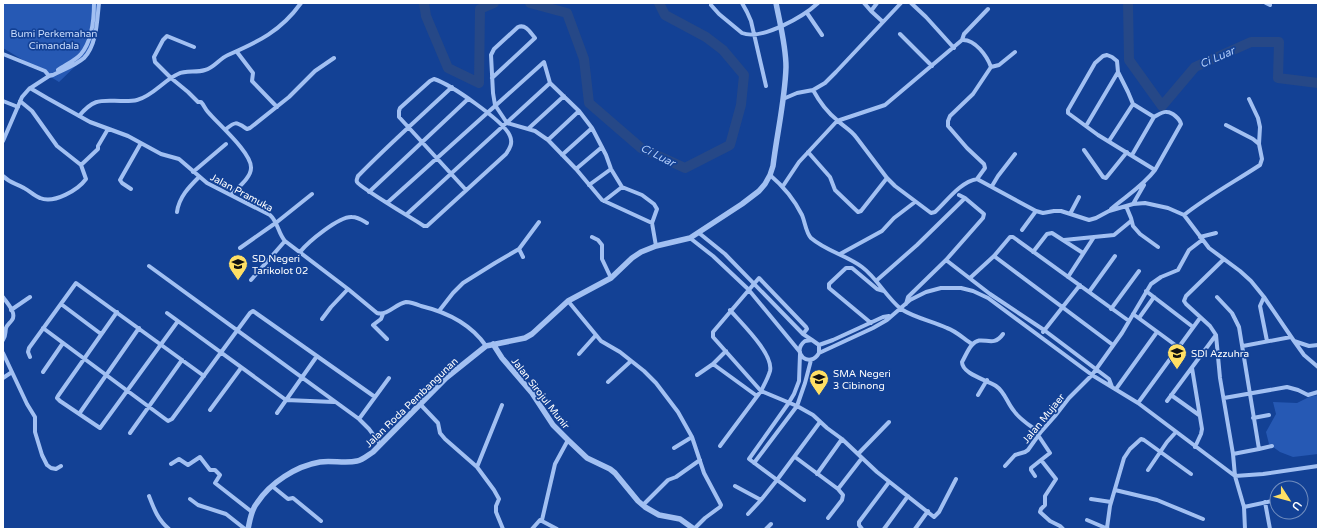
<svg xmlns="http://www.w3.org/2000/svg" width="1321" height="532" font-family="'Varela Round',sans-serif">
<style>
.green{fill:#2659b4}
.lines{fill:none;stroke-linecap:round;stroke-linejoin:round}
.river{stroke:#264887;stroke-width:10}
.minor{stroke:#a2c0f2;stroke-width:4}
.tertiary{stroke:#a2c0f2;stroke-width:5.5}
.labels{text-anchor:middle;stroke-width:3.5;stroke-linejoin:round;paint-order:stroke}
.park-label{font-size:10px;fill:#caddfd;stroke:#134195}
.street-label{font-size:10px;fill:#fff;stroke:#134195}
.poi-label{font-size:10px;fill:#fff;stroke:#134195;text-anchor:start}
.water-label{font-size:11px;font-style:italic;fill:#afcbf9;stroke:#134195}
</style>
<rect width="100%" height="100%" fill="#134195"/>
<path class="green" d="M3,3H99L95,42L89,53L59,82L3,48Z
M1318,395V454L1293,457L1280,452L1269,444L1266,432L1276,414L1273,402L1297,403L1309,397Z"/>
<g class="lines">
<path class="river" d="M424,3L426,16L448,68L479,83L480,9L494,3
M530,3L567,13L584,59L589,103L641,148L685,168L730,145L741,105L744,75L723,50L706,37L665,15L659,3
M1128,3L1129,60L1162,106L1195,67L1251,42H1279L1278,78L1318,83"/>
<path class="minor" d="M742,3L747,12L751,21L766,86
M864,3L871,11
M877,3L871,11L883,22
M911,3L926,17L954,48
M1266,3L1270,5
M711,5L719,14L742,33C762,41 804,16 818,3
M807,13L822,35
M900,34L932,66
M962,40L964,34L988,9
M194,47L167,36L163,40L154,57L155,62L171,78L188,92L198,102H201C204,105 205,109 208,112C218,124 252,153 251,168C251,178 237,188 231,195
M237,52L253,73L252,81L277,107
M3,54L40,69L45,71L49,76L51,75
M58,70C65,65 76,60 81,54C92,41 94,19 94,3
M492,78L535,38C530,32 526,24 518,27L494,49L491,55L493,93L495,105L507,123L535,131L548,140L576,169L602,200L652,223L656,246
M452,87C420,117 388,145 358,176C357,179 356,180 357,182C359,187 415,220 424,226H427L506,154C510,148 513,143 510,136C504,121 450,84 434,79L430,81L400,108L399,111V117L466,190
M30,88L47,98L90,122L128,136L161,154L179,159L207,183L270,215C278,222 278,233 285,241L348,289L377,313C388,316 395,304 406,302C410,302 416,304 421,306C446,312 471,324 486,346
M813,90L825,83L836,72L901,3
M783,99L797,93L813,90C819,101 827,112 837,120C843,126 851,130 856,137L887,178L895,186L931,213L935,212C947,201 960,182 977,179L1036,211L1043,213L1054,211H1061L1089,220L1096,218L1109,211L1133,204L1145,203L1168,208L1184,215L1209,248L1240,271L1251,281L1264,297L1294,341L1309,346L1318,345
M1249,99L1258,118L1260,127L1259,144
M3,101L18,107
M20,101L32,111L57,146L81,165
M79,116C95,97 101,101 125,101C129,101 133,101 137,100C153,96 164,80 178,74C186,70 196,73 205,70C214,68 219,59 228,55C258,42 281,31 301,3
M1086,126L1118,72
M226,129C236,121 236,122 247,129L250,128L289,97L315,71L334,58
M528,129L564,96
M548,140L579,111
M3,141L22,97L29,89L49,76L53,75C63,70 76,65 84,58C97,45 97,20 99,3
M1109,141L1133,104
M1084,150L1103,177L1106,178L1127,152
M808,152L830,177L835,190L858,212L861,211L887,178
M562,155L592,128
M1132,155L1154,117
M81,165L98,149V146L108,129
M576,169L602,147
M193,172L226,144
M770,175C783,186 794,199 802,215C805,222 806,233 811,238C826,251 846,255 862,267C877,278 886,297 901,309C915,318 932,321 947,328C956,331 964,339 972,344
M3,176C11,184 16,183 24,188C30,191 34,196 40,198C54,204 78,190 86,179L81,165
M977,179L985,168L984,164L967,148L948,126V121L950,116L973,94L991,67L999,65L1015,52
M589,185L611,169
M783,186L799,162L837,121L885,105L962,40C975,39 987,56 991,67
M992,186L998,176L1015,154
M131,189L122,183L120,180L141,143
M369,192L468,99
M604,201L622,187
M387,203L544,62L550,83L579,111L592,128L606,155L611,169L622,187L642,195L654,204L657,209L652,223
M1133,204L1144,185
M1126,206L1131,218L1133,226L1140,234L1158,247
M1111,209C1126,196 1143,186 1155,170L1181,124C1180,119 1172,112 1167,112C1163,111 1158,115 1154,117L1133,104L1128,92L1118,72L1117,61L1112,57L1107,55L1103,56L1095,63L1068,110V113L1098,135L1155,170
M177,212C179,197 189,187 199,177
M407,214L550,83
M1070,214L1079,197
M1184,215C1208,196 1234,182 1260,165L1262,159L1259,144L1253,139L1226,125
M1022,230L1036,211
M699,233L725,254L803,334L812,340
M592,237L598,240L602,245V259L611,278
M1200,237L1216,233
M690,238L713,256L748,289L800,352
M1064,240L1114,235L1131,221
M240,248L277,222L312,194
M519,249L539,222
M300,252C308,242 339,216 352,217C358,217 362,220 367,223
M1033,252L1047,234L1052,233L1083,253
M840,254L882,231L894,218L915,202
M994,256L1113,345
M1224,259L1186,296L1184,301L1186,304L1210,326L1216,335L1220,378L1233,454L1235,476L1244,507L1245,529
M946,260L990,294L1044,330L1109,379L1112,387
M149,266L359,419L369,429L380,444
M1068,277L1094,237
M970,278L994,256L1010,237H1013L1129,321
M251,280L285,241
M876,281L917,245L965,198
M1146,291L1193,327
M1089,292L1115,256
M3,297C7,303 17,313 12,320C10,323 7,325 6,328C5,333 6,336 3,340
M1217,297L1232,313L1239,327L1259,449L1233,454
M1264,297L1260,306L1267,341
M568,301L601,341L620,352L644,371L656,383L678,412L692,437L704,473L721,505L720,507L705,518L694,529
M61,304L101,334
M906,304L908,297L946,260L983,218L984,214L965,198L959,195
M1111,309L1139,271
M11,310L30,297
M730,310C741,323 774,354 770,371C768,378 764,385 761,391L713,337V332L759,278L806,327L807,329L803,334
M439,311L453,293L463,283L495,263L519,249L523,257
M117,312L58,396L57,398L60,401L100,428L178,321
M167,313L286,400L334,402
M383,314L381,319L373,325L387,339
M1133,314L1178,347
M1139,318L1154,297
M322,319L331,307L348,289
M871,323L829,288V284L846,268H852L877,289L884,291
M43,328L168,421L172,419L250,313L253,311L375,397
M1043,332L1080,285
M1003,334C992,350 982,333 972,345C968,349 965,357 962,362C962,374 987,380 996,386C1005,392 1007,403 1014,411C1020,420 1031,426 1040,433
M1294,341L1304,355L1318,367
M819,345L833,340L883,317L889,316
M1243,346L1291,337
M3,353L27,404L35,417V432L42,455L47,465L51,468L56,469L61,466
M819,353V345L812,340L805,341C790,353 810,369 819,353L873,328L887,320L910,300L926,292L941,288H961L973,291L988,298L1092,375L1138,403L1235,476L1263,474L1318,466
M579,354L596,335
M800,354L799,381L794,394L788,404L749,459L804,500
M30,357L28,352L29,348L76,283L204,376
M713,364L726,351
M1192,368L1202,429L1201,434L1195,447
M43,372L63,343
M697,375L713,364L757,396
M3,378L12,372
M608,382L631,361
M1116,389L1157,332
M978,395L987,380
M1171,395L1199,415
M1224,398L1287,387L1298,390L1308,395L1318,392
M1167,401L1216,335
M1138,403L1200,318
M420,404L438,423L440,433L445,439L477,467L494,490L499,499L496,506V512L503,529
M210,410L241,368
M277,413L317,356
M79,414L139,328
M1253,418L1269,415
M359,419L389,378
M130,433L182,360
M1038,435L1050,453L1041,460L1056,479L1045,496V505L1041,509L1040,512L1050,521L1060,526L1063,529
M720,446L761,391L797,406L813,415L827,428L842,439L877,472L934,517L939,512L956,479
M674,448L692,437
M1259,449L1272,446
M858,454L889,422
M795,457L838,489L843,495L842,500L828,518
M754,463L797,406L805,383L811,360
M171,464L179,459L188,465L200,457L210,470H215L220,475L215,483L252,512
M1005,466L1015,455L1025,452L1028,450L1040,433L1055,416L1069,398L1092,375L1122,333L1151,284L1161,277L1178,270L1189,250L1202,240
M477,467L502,405
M1148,470L1167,442L1176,432
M817,474L842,439
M1035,476L1031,470V468L1041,460
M272,486L288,499L293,498L321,521
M735,486L761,500L777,480L820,422
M838,489L862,458
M1115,490L1157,500L1203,519
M149,496C154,509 158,520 169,529
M1301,496H1303
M190,499L198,505L226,514L245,529
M1091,499L1111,502
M1265,502L1270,529
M643,505L668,480L676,477L700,460
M1244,507L1277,500
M748,514L761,500
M542,520L555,464L568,440
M1087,520L1108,529
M1107,528L1110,506L1124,458L1130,449L1141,439L1144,440L1191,474
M532,529L540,520L557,529
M766,529L771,524
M862,529L859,525V522L889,482
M884,529L908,496
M915,529L928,511"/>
<path class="tertiary" d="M493,344L502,358L532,393L553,425L568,440L587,458L610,469L615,473L638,501L645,507L659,515L680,519L694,529
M248,529C250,520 251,510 257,503C270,483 296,466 320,462C332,460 345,464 357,461C363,460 368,455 373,452L446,378L486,346L525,338L532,334L568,301L611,278L632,258L641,252L656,246L690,238L742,204L759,191L765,184L770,175L773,166C777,133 785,100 786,67C786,46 780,24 776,3"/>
</g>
<defs>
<g id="school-pin" transform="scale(1)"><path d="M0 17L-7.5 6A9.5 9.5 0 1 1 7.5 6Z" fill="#ffdf64" stroke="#134195"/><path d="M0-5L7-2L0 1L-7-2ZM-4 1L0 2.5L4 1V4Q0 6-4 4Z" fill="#111"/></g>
</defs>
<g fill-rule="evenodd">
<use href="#school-pin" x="238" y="264"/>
<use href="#school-pin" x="1177" y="353"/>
<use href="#school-pin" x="819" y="379"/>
</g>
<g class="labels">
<g class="park-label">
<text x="54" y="37">Bumi Perkemahan<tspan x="54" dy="12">Cimandala</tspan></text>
</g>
<g class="street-label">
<text transform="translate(242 192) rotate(28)" y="4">Jalan Pramuka</text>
<text transform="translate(541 393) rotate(52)" y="4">Jalan Sirojul Munir</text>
<text transform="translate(411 402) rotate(-44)" y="4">Jalan Roda Pembangunan</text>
<text transform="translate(1043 418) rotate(-51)" y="4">Jalan Mujaer</text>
</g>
<g class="poi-label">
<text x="252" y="262">SD Negeri<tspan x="252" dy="12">Tarikolot 02</tspan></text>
<text x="1191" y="357">SDI Azzuhra</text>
<text x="833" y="377">SMA Negeri<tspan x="833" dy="12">3 Cibinong</tspan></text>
</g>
<g class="water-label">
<text transform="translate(1217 57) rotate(-24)" y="4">Ci Luar</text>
<text transform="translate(658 155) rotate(27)" y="4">Ci Luar</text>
</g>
</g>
<rect width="1321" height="532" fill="none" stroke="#ffffff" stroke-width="8"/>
<g transform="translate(1289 500) rotate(126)"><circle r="19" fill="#134195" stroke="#718dbf"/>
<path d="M0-3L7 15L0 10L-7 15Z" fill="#ffdf64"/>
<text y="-6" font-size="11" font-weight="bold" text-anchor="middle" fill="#ffffff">U</text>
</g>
</svg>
